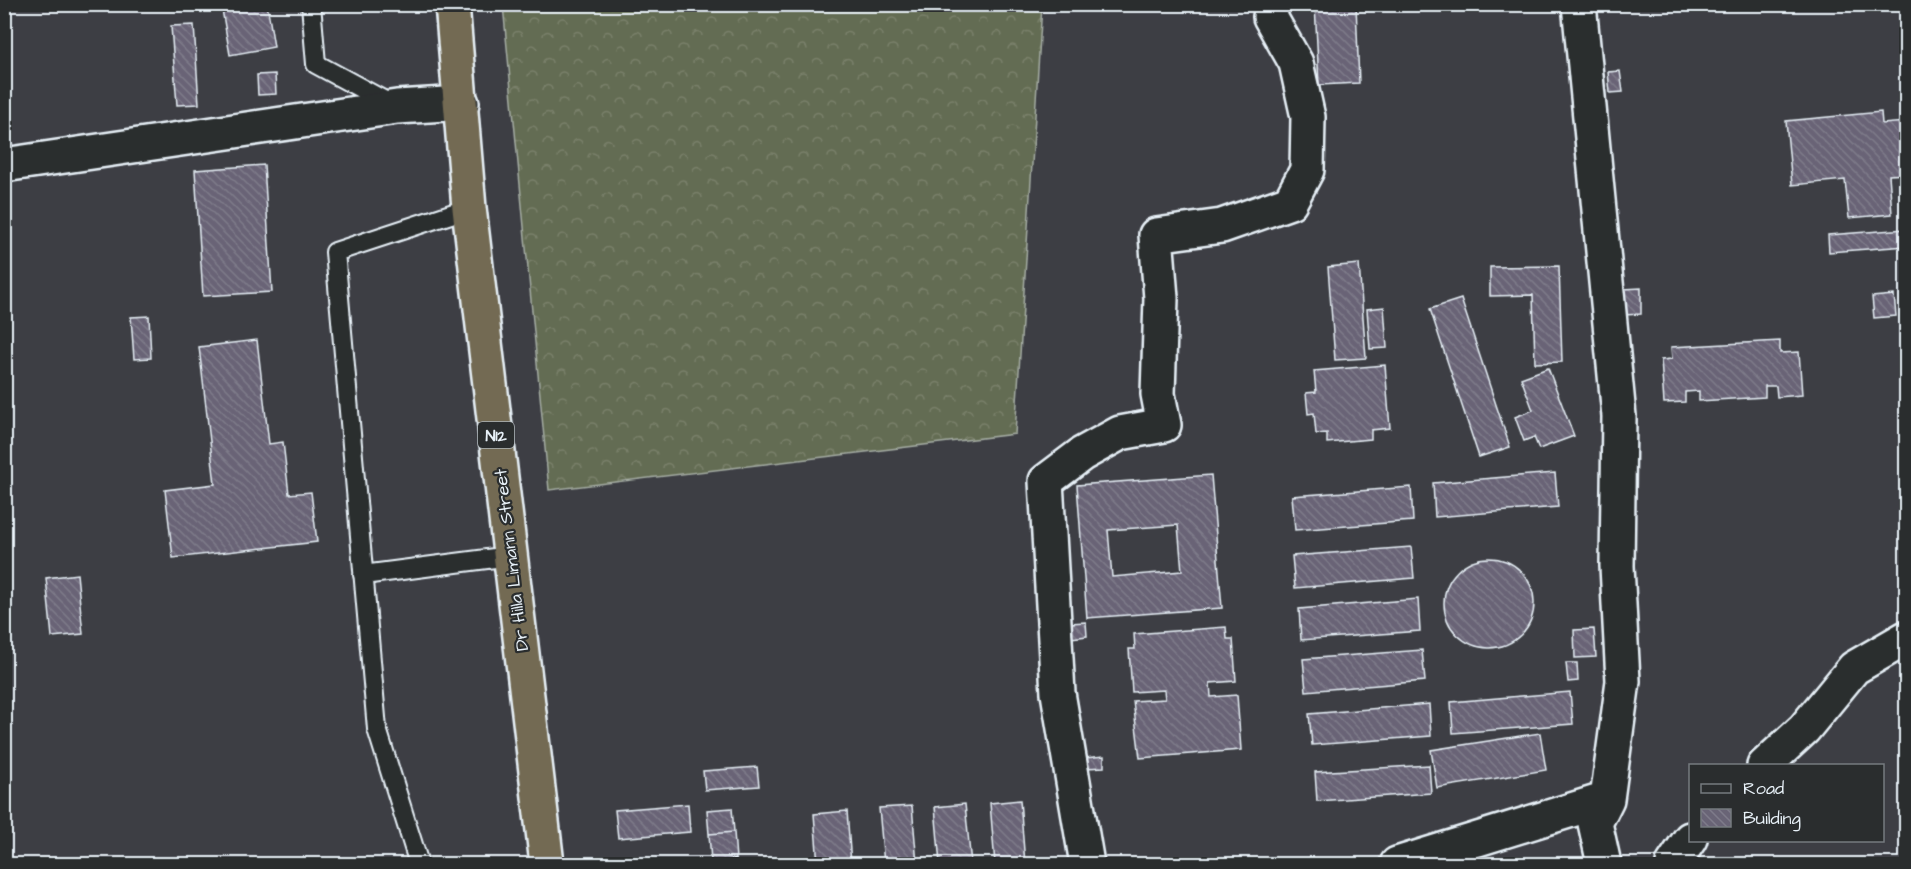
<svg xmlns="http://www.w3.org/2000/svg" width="1911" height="869" font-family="'Architects Daughter',sans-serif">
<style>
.forest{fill:url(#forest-crowns);stroke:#a6aea5;stroke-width:1.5}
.building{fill:url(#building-back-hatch);stroke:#e8f1f8;stroke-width:1.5;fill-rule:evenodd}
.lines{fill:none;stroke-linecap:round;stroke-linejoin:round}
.lane-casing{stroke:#e8f1f8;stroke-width:22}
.street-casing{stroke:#e8f1f8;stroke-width:38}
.highway-casing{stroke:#e8f1f8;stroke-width:38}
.lane{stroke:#2a2d2e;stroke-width:18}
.street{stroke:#2a2d2e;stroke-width:33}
.highway{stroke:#736b52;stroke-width:33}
.labels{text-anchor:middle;stroke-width:4.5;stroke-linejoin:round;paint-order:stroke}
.shield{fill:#2a2d2e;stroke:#afb6bb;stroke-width:1.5}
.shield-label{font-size:16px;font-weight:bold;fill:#e8f1f8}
.street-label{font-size:18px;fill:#e8f1f8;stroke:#2a2d2e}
</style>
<defs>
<pattern id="forest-crowns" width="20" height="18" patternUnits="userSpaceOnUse" patternTransform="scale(1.5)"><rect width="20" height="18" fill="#646c52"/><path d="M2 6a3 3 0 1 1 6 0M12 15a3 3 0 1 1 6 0" fill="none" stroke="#7a816c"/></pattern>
<pattern id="building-back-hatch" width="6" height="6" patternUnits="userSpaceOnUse" patternTransform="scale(1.5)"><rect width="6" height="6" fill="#696476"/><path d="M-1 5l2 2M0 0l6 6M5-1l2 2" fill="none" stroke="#7e7b8a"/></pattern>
</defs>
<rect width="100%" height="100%" fill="#3d3e44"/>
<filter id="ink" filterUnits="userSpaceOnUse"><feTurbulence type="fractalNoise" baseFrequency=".0167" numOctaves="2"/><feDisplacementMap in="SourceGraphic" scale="12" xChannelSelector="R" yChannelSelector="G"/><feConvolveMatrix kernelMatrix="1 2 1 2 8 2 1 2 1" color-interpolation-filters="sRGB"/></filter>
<g filter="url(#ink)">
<path class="forest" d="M503,5H1042L1015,434L549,490Z"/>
<path class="building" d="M221,4H267L274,47L230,55Z
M1315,4H1356L1359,83L1319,85Z
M194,25L199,104L177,105L171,26Z
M1620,71L1623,92L1610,93L1608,72Z
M275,74L276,94L258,95L257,75Z
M1881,112L1882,124L1906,122V174L1889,175L1892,214L1849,218L1845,180L1792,185L1786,121Z
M264,165L272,292L203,296L195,170Z
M1906,229V246L1829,252L1828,235Z
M1359,264L1366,358L1335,360L1328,267Z
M1559,266L1562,362L1535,363L1533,295L1490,296V267Z
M1641,288V314L1624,315V289Z
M1894,295L1896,316L1874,318L1872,297Z
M1461,299L1510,447L1479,457L1430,309Z
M1384,307L1387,348L1370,349L1367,309Z
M149,316L151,358L134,359L131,317Z
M257,340L269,444L283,442L289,494L311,492L317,542L173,558L165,490L215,484L199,347Z
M1780,341V353L1799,352L1802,395L1777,397L1776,386H1765V397L1699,401V391L1685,392V402L1664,403L1661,360L1672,359L1671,347Z
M1385,365L1390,428L1371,430V439L1327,443V433L1316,434L1314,413L1308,414L1306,393L1316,392L1314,371Z
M1548,368L1574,436L1539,449L1534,437L1524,441L1515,417L1533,410L1521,378Z
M1555,473L1558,507L1435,517L1433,483Z
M1211,475L1222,608L1087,618L1077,485ZM1178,525L1182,571L1112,577L1108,530Z
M1411,487L1413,521L1295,530L1292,496Z
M1411,547L1414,578L1295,588L1292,556Z
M1444 603a45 45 0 1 1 90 0a45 45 0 1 1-90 0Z
M77,574L83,634L52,637L46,578Z
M1418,599L1420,631L1301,640L1299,609Z
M1086,622L1087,636L1071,638L1070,623Z
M1226,627L1227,639H1233L1236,681L1210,683L1211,697L1237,695L1241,750L1140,758L1133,701L1165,699L1164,690L1132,692L1129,649H1135L1134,634Z
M1594,629L1596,657L1575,658L1574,630Z
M1422,650L1425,681L1306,691L1303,659Z
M1566,663H1577L1578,681L1568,682Z
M1570,692L1573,724L1453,733L1451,702Z
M1429,704L1431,736L1312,745L1309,714Z
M1540,733L1546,770L1437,788L1431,750Z
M1104,756V767L1086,768L1085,758Z
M1429,765L1431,793L1317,801L1315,772Z
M757,767L759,786L705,790L703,771Z
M1020,800L1025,864H995L990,803Z
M688,804L690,832L618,838L615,810Z
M965,804L971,864H940L935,807Z
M912,806L917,864H884L879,808Z
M732,808L734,832L709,834L707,810Z
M847,811L851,864H818L814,814Z
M734,832L736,859L711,861L709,834Z
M736,859L737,864H712L711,861Z"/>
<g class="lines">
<g class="lane-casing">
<path id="lane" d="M311,4L316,64L392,105
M363,575L510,556
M419,864L377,729L335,252L469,208"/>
</g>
<g class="street-casing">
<path id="street" d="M1579,4L1619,416L1617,566L1623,681L1607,799L1595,823L1604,864
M4,165L397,107L462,103
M1764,766L1804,729L1854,668L1906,638
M1087,864L1058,693L1046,481L1082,454L1120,433L1164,425L1158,394L1161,298L1156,235L1222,226L1290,202L1307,170L1308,117L1296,63L1270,17L1272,4
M1397,864L1607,799
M1673,864L1690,839"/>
</g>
<g class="highway-casing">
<path id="highway" d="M452,4L469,208L547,864"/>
</g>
<use href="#lane" class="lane"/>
<use href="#street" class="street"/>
<use href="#highway" class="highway"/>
</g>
</g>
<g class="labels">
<rect class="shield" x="478" y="422" width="36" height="26" rx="4.5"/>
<g class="shield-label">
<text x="496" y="441">N12</text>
</g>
<g class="street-label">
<text transform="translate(511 560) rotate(-97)" y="6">Dr Hilla Limann Street</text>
</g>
</g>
<rect width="1911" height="869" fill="none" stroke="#2a2d2e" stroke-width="24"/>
<rect x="12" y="12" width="1887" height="845" fill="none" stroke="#e8f1f8" stroke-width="2" filter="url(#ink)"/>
<rect x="1689" y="764" width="195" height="78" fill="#2a2d2e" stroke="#767b7f" stroke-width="1.5"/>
<rect x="1701" y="784" width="30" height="9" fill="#2a2d2e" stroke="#767b7f" stroke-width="1.5"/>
<text x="1743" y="794" font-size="18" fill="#e8f1f8">Road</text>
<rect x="1701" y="809" width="30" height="18" fill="url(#building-back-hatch)" stroke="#767b7f" stroke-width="1.5"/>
<text x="1743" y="824" font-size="18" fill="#e8f1f8">Building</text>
</svg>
